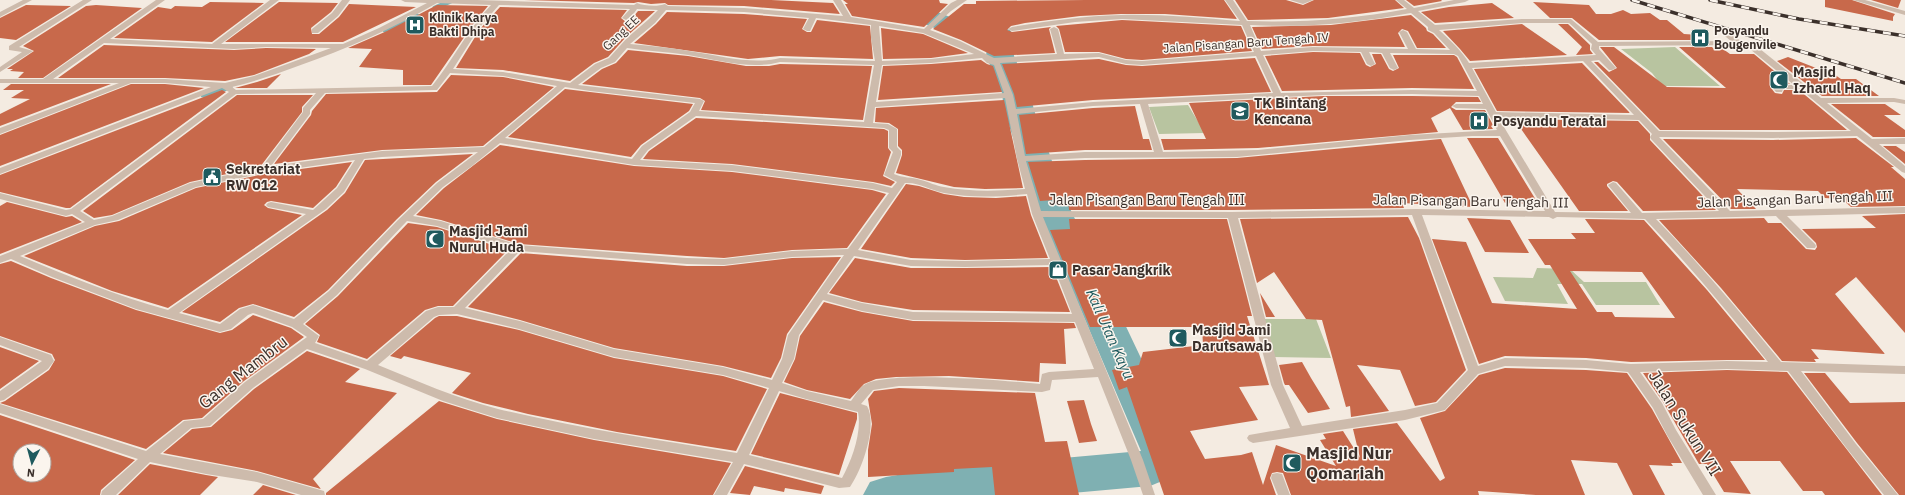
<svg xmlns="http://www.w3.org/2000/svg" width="1905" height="495" font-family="'IBM Plex Sans',sans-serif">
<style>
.green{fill:#b8c4a0}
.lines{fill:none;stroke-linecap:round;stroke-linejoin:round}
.stream{stroke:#7fb0b2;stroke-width:5}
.river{fill:#7fb0b2;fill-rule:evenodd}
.building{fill:#c8694b;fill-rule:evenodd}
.minor{fill:#cdbbac;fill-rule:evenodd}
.rail-casing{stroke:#3b302b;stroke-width:3.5}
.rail{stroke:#fbf5ee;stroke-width:2.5;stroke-dasharray:8;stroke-linecap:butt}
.labels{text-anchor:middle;stroke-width:3;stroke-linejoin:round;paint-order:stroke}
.far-poi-label{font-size:12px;font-weight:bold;fill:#3b302b;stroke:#fbf5ee;text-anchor:start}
.far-street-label{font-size:12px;fill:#3b302b;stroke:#fbf5ee}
.poi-label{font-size:14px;font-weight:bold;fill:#3b302b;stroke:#fbf5ee;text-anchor:start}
.street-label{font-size:14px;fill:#3b302b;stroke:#fbf5ee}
.water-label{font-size:15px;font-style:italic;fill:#1f5a5e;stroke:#fbf5ee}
.near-street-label{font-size:17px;fill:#3b302b;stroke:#fbf5ee}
.near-poi-label{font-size:17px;font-weight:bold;fill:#3b302b;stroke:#fbf5ee;text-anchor:start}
</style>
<rect width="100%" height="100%" fill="#f4ebe1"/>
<path class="green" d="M1675,47L1720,86H1662L1652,73L1621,49Z
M1188,105L1205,133L1159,134L1149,107Z
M1537,268L1570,269L1584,282H1646L1660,305H1596L1582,284H1557L1568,304L1505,301L1493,277L1533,278Z
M1262,319H1316L1331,358L1274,357Z"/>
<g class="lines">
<path class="stream" d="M435,8L453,0
M385,30L417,16
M203,95L230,87"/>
<path class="river" d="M874,0H908L955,19L968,22L986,23L1010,30L1014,36V56L1030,93L1034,110L1065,198L1186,453C1175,473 1172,478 1150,486L1050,495H863L870,482L886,477L921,471L1141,451L1033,198L1004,110L1002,93L986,56L988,40L966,38L937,29L877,5Z"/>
</g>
<path class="building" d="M524,0H771L833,3L840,14L744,6L668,5L665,3L651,4L638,2L634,3Z
M843,0H939L940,3L948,4L924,27L852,16L845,4H848Z
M1086,0H1224L1237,19L1165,14H1121L1080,16L1025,23L1011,26L1007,30L1012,32L1051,27L1049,29L1055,53L994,56L961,40L933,29L964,4H976V1Z
M1235,0H1286L1303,5L1314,0H1395L1404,8L1328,18L1248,20Z
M1406,0H1441L1442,1L1414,6Z
M1825,0H1852L1895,14L1893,17V21L1825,7Z
M1871,0H1901L1898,8Z
M210,2L264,3L212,42L114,38L158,7L171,9L175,6L202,7Z
M279,2L338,3L331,12L311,28L312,34H319L339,17L349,4L416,7L343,42H225Z
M1533,2L1589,5L1596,14H1611L1623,10L1631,14L1650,13L1660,20H1667L1684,34L1700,35L1705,40H1599L1572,18H1550Z
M1492,3L1514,18L1435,23L1421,12L1449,7Z
M26,5L71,6L16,40L0,38V18Z
M96,5L142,8L43,78H18L24,72L10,71L13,69H7L34,51L23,46L86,6Z
M437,5L488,6L474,23L431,85H403V70L359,67L372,49L348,48L387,31Z
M500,7L627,10L621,18L626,22L630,21L638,11H655L626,37L608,57L594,63L570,81L503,70L456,68L480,29Z
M667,12L744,14L807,19L802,29L807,32H811L817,20L870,26L873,59L780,56L748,59L634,43L656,24Z
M1411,15L1426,28L1427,31L1433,34L1446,48H1417L1408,31L1402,29L1398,33L1405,47L1313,46L1262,49L1252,27L1331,25Z
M1122,20L1241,26L1252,51L1142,60L1126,59L1099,52H1065L1059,29L1056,26Z
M1522,24L1567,55L1470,61L1460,49L1443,31Z
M1558,24H1568L1590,45V50L1593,54L1576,55L1582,47Z
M881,28L923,34L968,53L931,58L883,59Z
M104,45L234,50L266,48L316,49L309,54L254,75L225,81L165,78H58Z
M1600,47H1614L1667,87L1726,88L1679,47H1712L1714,49H1723L1730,54H1754L1790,84H1772L1771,88L1775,93L1782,94L1784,90H1799L1847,130H1660L1594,62H1598L1609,72L1617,68Z
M628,50L688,56L746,66H769L780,64L872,66L863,120L701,110L705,101L700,98L582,84L602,69L616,63Z
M1313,52L1360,53L1366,65L1370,67L1376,64L1372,54H1381L1389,69L1393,71L1399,68L1393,55H1454L1457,57L1474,89L1412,88L1282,91L1265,56Z
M1788,57L1816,68H1825L1841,79H1856L1879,96H1822L1777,61Z
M1255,58L1271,92L1093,100L1017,107L1014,94L1002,64L1099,59L1126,65L1142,66Z
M981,60L987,64L993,66L1002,92L878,100L883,66L931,64Z
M1582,63L1630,113L1497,111L1474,69Z
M281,74L267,88H235L257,82Z
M451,75L503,77L554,87L483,146L382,150L274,164L311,115L312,111L326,94L437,92Z
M11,84H111L0,126V114L30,99L11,98L24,90H3Z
M131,84H165L204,88L0,166V135Z
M565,89L590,92L693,104L689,111L641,145L631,157L508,137Z
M222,90L226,92L70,208H66L0,192V175Z
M237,95H313L302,107V112L260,167L190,182L112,215L94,218L83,211Z
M1323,96H1412L1478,97L1481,102H1456L1451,107L1456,110H1485L1493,125L1491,126L1493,129L1463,130L1450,108L1431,118L1438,132L1258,148L1164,150L1161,139H1206L1189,103Z
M1004,100L1023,188L985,189L954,187L896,173L902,155V150L898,146V129L889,123L875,122L876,108Z
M1831,104H1885L1901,115H1884L1905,130V137H1873Z
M1135,106L1143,139H1149L1152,150H1085L1026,154L1019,115L1093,108Z
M696,118L884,129L888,131V148L891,152L883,176L895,182L891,186L873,182L732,164L643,159L649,151Z
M1514,119L1638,121L1650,134V140L1716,210L1643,211L1617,182L1613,181L1607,184V186L1628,211H1579Z
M1467,138H1498L1539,205L1505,203Z
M1856,138L1894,167H1891L1905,179V206L1851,207L1842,199L1825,198L1818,191L1737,189L1756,209H1731L1663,139L1773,140Z
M1441,139L1473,207L1402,203L1404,208L1232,210H1069L1068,199L1040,201L1028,162L1085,160L1237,158Z
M500,145L634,166L732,172L872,190L886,194L847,248L792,250L724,258L687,256L519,244L441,220L416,215L444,188Z
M1883,146H1896L1905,152V164Z
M473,154L436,182L397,219L328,290L294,317L253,304L239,308L220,322L182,312L327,210L345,193L365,160Z
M352,162L336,187L313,208L271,201L267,202L264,205L268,208L302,215L168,308L112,291L24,256L95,226L119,221L196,188L264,174Z
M906,184L919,186L944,194L964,197L996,198L1026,196L1031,215L1048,258L965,260L911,258L861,249Z
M7,202L66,217L72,216L82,222L0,254V206Z
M1905,214V333L1856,277L1835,294L1885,354L1811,349L1819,359H1814L1816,362L1782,361L1721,288L1659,220L1764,218L1768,223H1781L1806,249L1815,250L1817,247L1816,243L1802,229L1876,228L1862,216Z
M1408,217L1419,238L1466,370L1436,402L1415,406L1400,370L1357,365L1389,411L1351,417L1350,406L1346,407L1322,320L1306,319L1274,272L1257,283L1240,219Z
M1467,218L1510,220L1529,253L1485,252Z
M1069,219H1227L1252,316H1247L1269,385L1239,387L1258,420L1190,431L1205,459L1241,455L1252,452L1263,485L1276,445L1336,466L1320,440L1326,439L1323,434L1343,431L1360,458L1353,429L1397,423L1440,481L1445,478L1420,418L1445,411L1479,375L1505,368L1586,370L1627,373L1652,409L1682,463H1671L1673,466L1649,465L1665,495H1633L1617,463L1571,460L1585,495H1536L1478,491L1479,495H1291L1283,473L1277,472L1272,473L1270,478L1276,495H1164L1127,387L1119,390L1112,370L1139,365L1143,352L1203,345L1202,327H1090L1050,230L1070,229Z
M1585,219L1644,220L1707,290L1765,360H1727L1631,362L1586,358L1505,356L1479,364L1432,239L1466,242L1492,303L1577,309L1550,265H1545L1528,239H1576L1571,233H1595ZM1570,271L1642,272L1675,318L1615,317L1612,312H1597Z
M408,223L437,227L508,250L453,306H438L425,310L367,359L317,342L320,335L305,324L338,296Z
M521,253L687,266H724L792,258L841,257L787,334L781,358L771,378L723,366L614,348L520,320L468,307Z
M855,258L911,268H965L1052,267L1070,312L913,310L862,302L829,293Z
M11,261L51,278L136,310L220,333L232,330L253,315L291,328L304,337L244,381L202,418L183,420L146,449L0,403L5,401L49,370L55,360L52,354L0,336V264Z
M1260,293L1275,317H1266Z
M824,302L862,312L913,321L1074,323L1076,328L1064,329L1066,364L1040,363L1039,382L949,376L896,377L876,379L864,384L850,399L807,390L784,382L795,359L800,336Z
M439,316H457L519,330L614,358L723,376L767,389L736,451L617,432L528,414L483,403L452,393L471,373L404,356L401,359L390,356L435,318Z
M0,347L39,361L0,389Z
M307,351L360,369L345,382L397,393L313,479L321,489L257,471L163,453L192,429L211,427L254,389Z
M1302,362L1311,378L1330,409L1308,413L1289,385H1285L1284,383L1279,365Z
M1727,370L1787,372L1882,495H1825L1822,491H1803L1780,461H1730L1751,494L1724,492L1707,464H1699L1663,402L1643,373Z
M1804,373H1825L1850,403L1905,402V495H1899L1857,443Z
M899,388L1035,393L1045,442L1067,441L1079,495H995L992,467L954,469V472L868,477V450L872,424L868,399L874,391Z
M780,393L857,413V419L839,475L751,454Z
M1084,400L1091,424L1097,441L1079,443L1067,401Z
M439,401L497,419L594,440L731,463L713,495H326V493Z
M0,415L135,460L101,490L100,495H0ZM20,451H44V475H20Z
M150,464L206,475L218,477L200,495H118Z
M745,466L824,486L821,494L785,488L784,492L754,486L750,495L730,493Z
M263,485L296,495H253Z"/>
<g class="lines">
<path class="minor" d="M23,0H32L0,17V12Z
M83,0H92L19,47L33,51L0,72V67L22,52L9,50V46Z
M156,0H165L110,39L212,44L270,0H279L221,44H343L379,28L427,3L405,2L401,0H477L634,5L637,3C644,6 658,7 665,4L668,6L744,8L843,16L833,0H841L851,17L924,29L951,3L957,0H967L951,11L930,30L960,41L994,58L1057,54L1050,29L1054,27L1058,29L1064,54L1099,53L1126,60L1142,61L1254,52L1242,25L1122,19L1075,22L1012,31L1008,29L1012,27C1048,21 1084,16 1121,15C1160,14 1200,18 1240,21L1225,0H1233L1247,21C1303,23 1353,19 1407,9L1396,0H1404L1414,8L1454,0H1469L1465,2L1418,11L1435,25L1522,19H1571L1598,42L1731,41L1721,33L1725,31L1741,41H1750L1821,98H1894L1905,100V104L1894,102L1827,103L1872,139L1905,138V144H1879L1905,166V173L1902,172L1857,136L1773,138L1659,137L1730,211L1905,207V213L1787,216L1815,244L1816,246L1815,248H1807L1776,216L1656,219C1700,264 1741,313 1781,362L1905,366V374L1801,371L1856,444L1898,495H1884L1848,450L1788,371L1727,369L1640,372L1662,403L1676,430L1716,495H1703L1667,435L1653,408L1628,372L1586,368L1505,366L1478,374L1445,410L1405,420L1253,443L1249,441L1247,438L1249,435L1290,428L1271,385L1228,218L1043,217L1143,460L1155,495H1143L1131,460L1098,377L1052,380L1050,390L1042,392L924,386H899L873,390L861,404L867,406C878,425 862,470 850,487L839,488L744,464L727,495H714L733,462L594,439L497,418L443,401L365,369L307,349L253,388L210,426L191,428L160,454L257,472L324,491L325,495H301L257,482L206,474L150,462L116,495H101L102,491L138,459L0,413V404L146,451L184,421L203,419L245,382L307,337L292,327L253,313L248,315L231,329L220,332L136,309L52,277L11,259L0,263V256L85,222L72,214L66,216L0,199V193L66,210L71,209L229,92L222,88L0,174V168L211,87L165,83H131L0,134V128L119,83H0V79H43ZM437,3L491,5C468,29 453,60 432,86L236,90L232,87C254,82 276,74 298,66C346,49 392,29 437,3ZM499,5L630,9L622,18L626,20H629L637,9L658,10L649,19L627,38L609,58L595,64L570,83L503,72L453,69L479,28ZM666,10L744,12L809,18L803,29L807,31H810L816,18L871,25V38L875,61L780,58C753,65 722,56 695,52C673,48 652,46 630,44L655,23ZM1411,13L1428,27V30L1434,33L1450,50L1416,49L1407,32L1403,30L1399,32L1408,49L1313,47L1261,51L1250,25C1305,28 1357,23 1411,13ZM1522,23H1569L1592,44L1591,49L1596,55L1469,63C1462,51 1450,40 1439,30ZM879,26L923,33L974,54L931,59L882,61ZM104,43L234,49L266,47L331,48L254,76L225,83L165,79H53ZM1745,45L1794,85H1773L1772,87L1776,92H1782L1783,89H1800L1851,131L1773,132L1659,131L1591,61L1599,60L1609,70H1612L1616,68L1599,49V46ZM627,48C647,51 668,52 688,55C717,60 751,70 780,62L874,65L864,122L699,111L704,101L700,99L578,85L601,68L615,62ZM1313,51L1361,52L1367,64L1371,66L1375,64L1369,52L1382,53L1390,68L1394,70L1398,68L1390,53L1454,54L1458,56L1477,91L1412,90L1281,93L1263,55ZM1256,56L1273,93L1093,102L1016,109L1013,95L1000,63L1099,57L1126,64L1142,65ZM982,58L987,63L994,65L1004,93L876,102L882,65L931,63ZM1583,61L1634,115L1496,112L1472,68ZM450,73L503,76L557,86L484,147L382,151L271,166L310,114V110L325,93L434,90H437ZM565,87L590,91L695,103L690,112L642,146L632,159L505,138ZM316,93L303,108V112L261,168L190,183L112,216L94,220L80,211L236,94ZM1412,94L1479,96L1483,104H1456L1452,106L1456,108L1486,109L1497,130L1410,135L1258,150L1163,152L1148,104L1323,95ZM1005,98L1017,159L1025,189C998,191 971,192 944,187C936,186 929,182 921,180C911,177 903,178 894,174L901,155V151L897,147V129L888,124L873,123L875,107ZM1140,104L1154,152H1085L1025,156L1017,114L1093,106ZM696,116L884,128L889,130V148L893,152L884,175L897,182L892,188L873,183L732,165L640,160L648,150ZM1498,117L1639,120L1652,134L1650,137L1651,139L1719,211L1642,213L1616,183L1613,182L1608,185L1631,213L1555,212ZM1472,136H1500L1545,211L1416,209L1232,212L1041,211L1026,161L1085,158L1237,157L1410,140ZM500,143L634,165L732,171L872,189L889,193L848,249L792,251L724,259L687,258L519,245L441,221L413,216L443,187L472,166ZM478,152L437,183L398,220L329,291L294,319L253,305L240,309L220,324L179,313L326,209L344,192L364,159L382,157ZM355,160L337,188L313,210L271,202L268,203L266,205L268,207L306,214L168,310C117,296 68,276 20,256L95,225L118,220L196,187L264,173ZM905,183C919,182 930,190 944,193C971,198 999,197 1027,194L1032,214L1050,259L965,261L911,260L858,250ZM1412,215L1468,370L1437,403L1405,410L1302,426L1283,385L1238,218ZM1422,215L1549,217L1553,219L1557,217L1645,219C1689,265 1729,313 1768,362L1727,361L1631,364L1586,360L1505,358L1478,366ZM407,221L437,226L511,249L454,307H438L426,311L367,361L315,343L319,336L303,324L337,295ZM520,251L687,264L724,265L792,257L844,255L788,335L782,359L772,380L723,367L614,349L520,321L465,308ZM854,256L911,266L965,267L1053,265L1072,314L913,312L862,303L827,294ZM823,300L862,311L913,320L1075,322L1094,369L1049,372L1042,374L1040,384C1009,381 886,370 864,385C859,388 855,396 851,401L807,391L782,383L794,359L799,335ZM457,314L519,329L614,357L723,375L769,388L737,453C657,440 577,428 498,409C456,398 417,381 378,365L434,317L439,315ZM779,391L806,399L858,412C862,432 852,460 842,478L749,455Z
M342,0H350L338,16L318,33H312V29L332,13Z
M1290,0H1313L1303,4Z
M1853,0H1865L1905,11V15Z
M0,337L51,355L54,361L48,369L4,400L0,401V391L42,361L0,345Z
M1277,473L1282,474L1290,495H1278L1271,478L1272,474Z"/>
<g class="rail-casing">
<path id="rail" d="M1632,0L1905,83
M1710,0L1799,19L1905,36"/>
</g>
<use href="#rail" class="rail"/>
</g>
<defs>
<g id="hospital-square" transform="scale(1)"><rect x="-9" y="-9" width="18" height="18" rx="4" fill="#1f5a5e" stroke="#fbf5ee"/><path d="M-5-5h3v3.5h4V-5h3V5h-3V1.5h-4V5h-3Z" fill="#fff"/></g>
<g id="mosque-square" transform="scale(1)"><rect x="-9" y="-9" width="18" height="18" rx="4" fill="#1f5a5e" stroke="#fbf5ee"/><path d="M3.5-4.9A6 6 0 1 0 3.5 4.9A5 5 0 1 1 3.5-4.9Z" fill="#fff"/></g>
<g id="school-square" transform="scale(1)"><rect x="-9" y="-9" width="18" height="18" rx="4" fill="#1f5a5e" stroke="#fbf5ee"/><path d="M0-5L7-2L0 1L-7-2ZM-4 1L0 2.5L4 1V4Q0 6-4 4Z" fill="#fff"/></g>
<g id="civic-square" transform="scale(1)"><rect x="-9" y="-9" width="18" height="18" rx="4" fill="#1f5a5e" stroke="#fbf5ee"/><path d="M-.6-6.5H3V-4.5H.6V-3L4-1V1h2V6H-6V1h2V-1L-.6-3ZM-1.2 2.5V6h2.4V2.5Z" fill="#fff"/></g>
<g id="shop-square" transform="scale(1)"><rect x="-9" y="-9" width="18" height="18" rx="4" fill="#1f5a5e" stroke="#fbf5ee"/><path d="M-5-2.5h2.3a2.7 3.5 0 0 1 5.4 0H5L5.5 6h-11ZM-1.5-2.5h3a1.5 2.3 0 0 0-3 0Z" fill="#fff"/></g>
</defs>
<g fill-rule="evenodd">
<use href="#hospital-square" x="415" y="25"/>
<use href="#hospital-square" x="1700" y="38"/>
<use href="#mosque-square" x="1779" y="80"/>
<use href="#school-square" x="1240" y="111"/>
<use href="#hospital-square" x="1479" y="121"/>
<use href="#civic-square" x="212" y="177"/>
<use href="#mosque-square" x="435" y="239"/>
<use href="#shop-square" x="1058" y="270"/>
<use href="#mosque-square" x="1178" y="338"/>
<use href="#mosque-square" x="1292" y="463"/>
</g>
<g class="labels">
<g class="far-poi-label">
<text x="429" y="22">Klinik Karya<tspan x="429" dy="14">Bakti Dhipa</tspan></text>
<text x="1714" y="35">Posyandu<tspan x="1714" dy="14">Bougenvile</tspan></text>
</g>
<g class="far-street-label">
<text transform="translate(621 33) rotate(-43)" y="4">Gang EE</text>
<text transform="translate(1246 43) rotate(-4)" y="4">Jalan Pisangan Baru Tengah IV</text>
</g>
<g class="poi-label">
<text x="1793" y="77">Masjid<tspan x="1793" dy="16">Izharul Haq</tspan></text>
<text x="1254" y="108">TK Bintang<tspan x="1254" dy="16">Kencana</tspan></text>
<text x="1493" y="126">Posyandu Teratai</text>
<text x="226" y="174">Sekretariat<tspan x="226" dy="16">RW 012</tspan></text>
<text x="449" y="236">Masjid Jami<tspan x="449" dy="16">Nurul Huda</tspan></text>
<text x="1072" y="275">Pasar Jangkrik</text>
<text x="1192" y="335">Masjid Jami<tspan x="1192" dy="16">Darutsawab</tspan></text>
</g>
<g class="street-label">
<text transform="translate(1795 199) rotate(-2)" y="5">Jalan Pisangan Baru Tengah III</text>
<text x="1147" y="205">Jalan Pisangan Baru Tengah III</text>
<text transform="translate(1471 201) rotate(1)" y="5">Jalan Pisangan Baru Tengah III</text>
</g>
<g class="water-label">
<text transform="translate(1110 334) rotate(66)" y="5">Kali Utan Kayu</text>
</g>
<g class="near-street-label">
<text transform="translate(243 372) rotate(-38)" y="6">Gang Mambru</text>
<text transform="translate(1685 423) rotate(58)" y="6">Jalan Sukun VII</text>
</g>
<g class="near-poi-label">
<text x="1306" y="459">Masjid Nur<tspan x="1306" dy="20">Qomariah</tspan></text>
</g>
</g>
<g transform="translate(32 463) rotate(186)"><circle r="19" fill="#fbf5ee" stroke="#aea6a0"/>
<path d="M0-3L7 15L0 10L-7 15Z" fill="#1f5a5e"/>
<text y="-6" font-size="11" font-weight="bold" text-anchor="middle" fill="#3b302b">N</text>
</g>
</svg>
